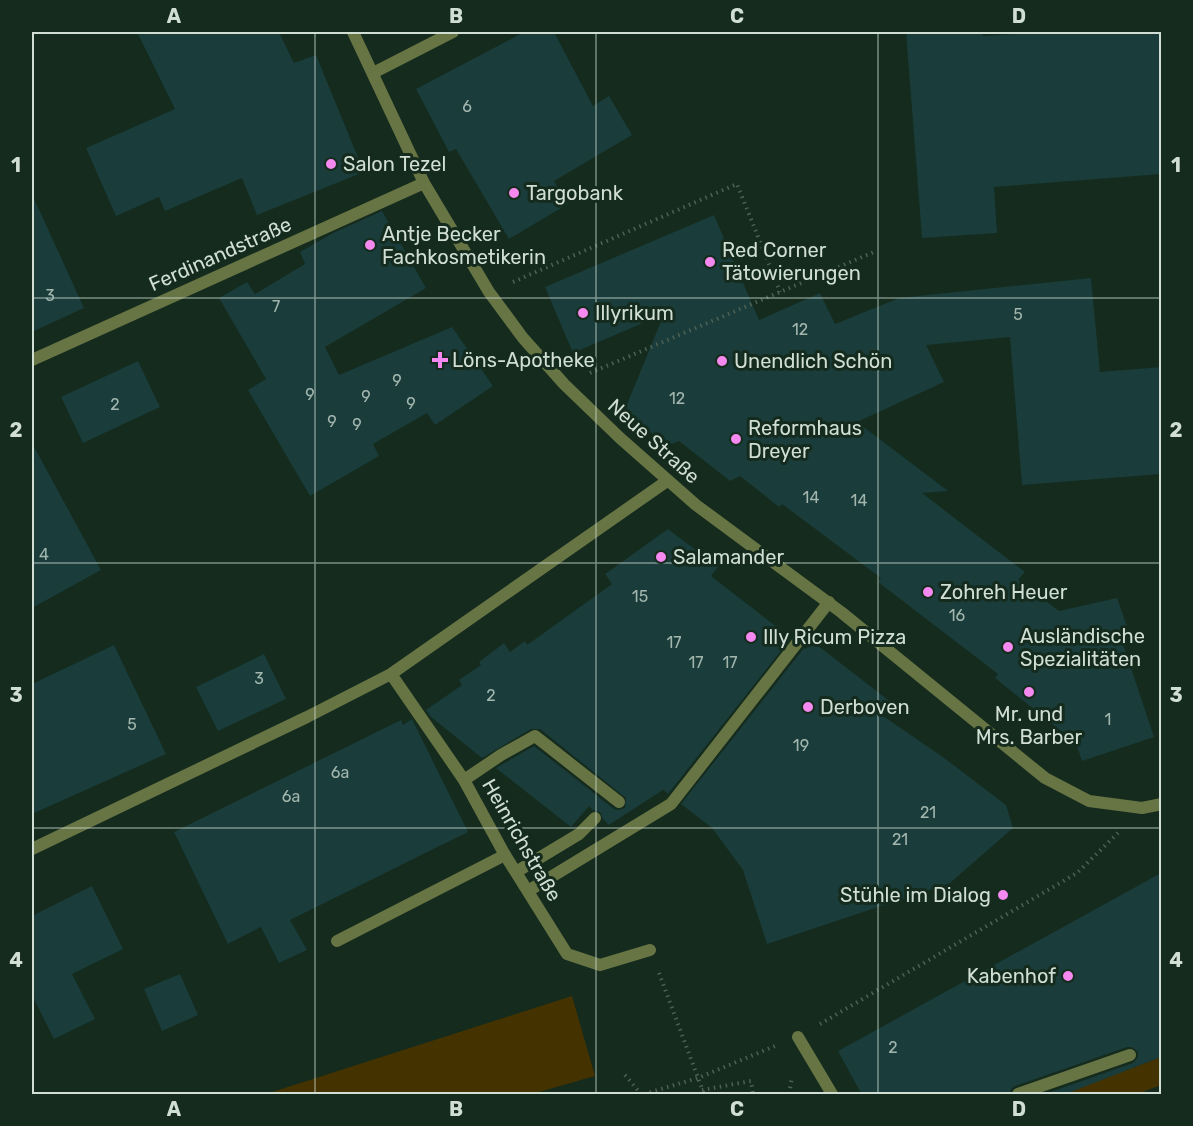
<svg xmlns="http://www.w3.org/2000/svg" width="1193" height="1126" font-family="Rubik,sans-serif">
<style>
.green{fill:#443301}
.building{fill:#1a3c3a}
.lines{fill:none;stroke-linecap:round;stroke-linejoin:round}
.path{stroke:#4d6154;stroke-width:4;stroke-dasharray:1.5 4.5;stroke-linecap:butt}
.service{stroke:#677444;stroke-width:12}
.minor{stroke:#677444;stroke-width:12}
.grid{fill:none;stroke:#d0ded4;stroke-width:1.5;stroke-opacity:0.55}
.poi-dot{fill:#f589ef;stroke:#142b1d;stroke-width:2}
.labels{text-anchor:middle;stroke-width:6;stroke-linejoin:round;paint-order:stroke}
.number-label{font-size:16px;fill:#a2b6ae}
.poi-label{font-size:20px;fill:#d0ded4;stroke:#142b1d;text-anchor:start}
.street-label{font-size:20px;fill:#d0ded4;stroke:#142b1d}
.neatline{fill:none;stroke:#d0ded4;stroke-width:2}
.grid-label{font-size:20px;text-anchor:middle;font-weight:bold;fill:#d0ded4}
</style>
<rect width="100%" height="100%" fill="#142b1d"/>
<path class="green" d="M572,996L595,1076L532,1094H266Z
M1161,1057V1085L1137,1094H1063Z"/>
<path class="building" d="M137,32H279L294,63L316,55L364,172L257,215L242,178L165,211L159,197L116,216L86,148L175,109Z
M524,32H554L593,106L609,96L632,135L554,181L568,204L509,239L456,149L449,152L416,89Z
M906,32H983V36L1045,32H1161V174L994,187L997,233L922,238Z
M32,194L84,308L32,332Z
M382,211L426,288L325,347L339,375L452,327L493,386L435,425L427,413L373,444L379,456L310,496L248,390L266,379L219,298L247,282L255,294L305,264L300,252L333,233Z
M714,215L759,320L820,293L835,324L899,298L1091,278L1100,372L1161,367V474L1022,485L1010,337L926,345L944,382L857,422L948,491L922,493L1025,572L1018,580L1059,611L1117,598L1132,641L1123,644L1154,737L1082,761L1076,743L995,678L998,674L878,582L881,578L782,504L779,507L740,476L730,481L679,441L669,445L623,414L664,314L573,353L545,287Z
M138,361L160,407L83,443L61,397Z
M32,443L101,570L32,608Z
M668,529L718,567L711,576L791,638L668,794L663,790L609,825L603,819L600,812L593,810L589,806L571,827L496,768L534,746L614,809L618,810L625,808L626,798L540,729H531L482,758L431,717L426,710L462,685L459,680L481,665L479,662L504,643L510,652L525,641L527,645L612,584L605,574Z
M812,641L892,703L883,716L943,757L1006,805L1013,828L950,883L767,944L743,870L712,828L681,804L804,648L806,649Z
M114,645L166,754L32,814V684Z
M264,654L286,699L218,731L196,687Z
M412,719L468,832L290,920L307,950L279,963L261,927L228,944L174,832L401,720L403,725Z
M1161,873V1057L1063,1095H1042L1133,1063L1138,1057V1052L1132,1047H1127L1015,1086L1011,1089L1010,1095H862L838,1051Z
M92,886L123,949L72,974L95,1019L54,1039L32,995V916Z
M180,974L198,1015L162,1031L144,989Z"/>
<g class="lines">
<path class="path" d="M513,282L737,184L780,292
M590,373L874,252
M659,973L704,1094
M820,1024L1077,873L1120,831
M625,1075L641,1094
M702,1090L751,1081L753,1094
M644,1094L698,1078L775,1046
M789,1094L792,1077"/>
<path class="service" d="M464,780L501,755L535,736L619,802
M516,872L579,834L595,818
M528,891L671,804L829,602
M337,941L505,855
M798,1037L832,1094
M1018,1094L1130,1055"/>
<path class="minor" d="M353,32L424,183L489,292L523,338L564,384L620,438L696,505L841,612L1045,778L1089,801L1142,808L1162,804
M373,73L453,32
M32,360L424,183
M391,674L464,780L505,855L567,954L600,965L650,950
M32,849L307,717L391,674L667,481"/>
</g>
<path class="grid" d="M315,32V1094M596,32V1094M878,32V1094M32,298H1162M32,563H1162M32,828H1162"/>
<g class="poi-dot">
<circle cx="331" cy="164" r="6"/>
<circle cx="514" cy="193" r="6"/>
<circle cx="370" cy="245" r="6"/>
<circle cx="710" cy="262" r="6"/>
<circle cx="583" cy="313" r="6"/>
<path d="M437 351h6v6h6v6h-6v6h-6v-6h-6v-6h6z"/>
<circle cx="722" cy="361" r="6"/>
<circle cx="736" cy="439" r="6"/>
<circle cx="661" cy="557" r="6"/>
<circle cx="928" cy="592" r="6"/>
<circle cx="751" cy="637" r="6"/>
<circle cx="1008" cy="647" r="6"/>
<circle cx="1029" cy="692" r="6"/>
<circle cx="808" cy="707" r="6"/>
<circle cx="1003" cy="895" r="6"/>
<circle cx="1068" cy="976" r="6"/>
</g>
<g class="labels">
<g class="number-label">
<text x="467" y="112">6</text>
<text x="50" y="301">3</text>
<text x="276" y="312">7</text>
<text x="1018" y="320">5</text>
<text x="800" y="335">12</text>
<text x="397" y="386">9</text>
<text x="310" y="400">9</text>
<text x="366" y="402">9</text>
<text x="677" y="404">12</text>
<text x="411" y="409">9</text>
<text x="115" y="410">2</text>
<text x="332" y="427">9</text>
<text x="357" y="430">9</text>
<text x="811" y="503">14</text>
<text x="859" y="506">14</text>
<text x="44" y="560">4</text>
<text x="640" y="602">15</text>
<text x="957" y="621">16</text>
<text x="674" y="648">17</text>
<text x="696" y="668">17</text>
<text x="730" y="668">17</text>
<text x="259" y="684">3</text>
<text x="491" y="701">2</text>
<text x="1108" y="725">1</text>
<text x="132" y="730">5</text>
<text x="801" y="751">19</text>
<text x="340" y="778">6a</text>
<text x="291" y="802">6a</text>
<text x="928" y="818">21</text>
<text x="900" y="845">21</text>
<text x="893" y="1053">2</text>
</g>
<g class="poi-label">
<text x="343" y="171">Salon Tezel</text>
<text x="526" y="200">Targobank</text>
<text x="382" y="241">Antje Becker<tspan x="382" dy="23">Fachkosmetikerin</tspan></text>
<text x="722" y="257">Red Corner<tspan x="722" dy="23">Tätowierungen</tspan></text>
<text x="595" y="320">Illyrikum</text>
<text x="452" y="367">Löns-Apotheke</text>
<text x="734" y="368">Unendlich Schön</text>
<text x="748" y="435">Reformhaus<tspan x="748" dy="23">Dreyer</tspan></text>
<text x="673" y="564">Salamander</text>
<text x="940" y="599">Zohreh Heuer</text>
<text x="1020" y="643">Ausländische<tspan x="1020" dy="23">Spezialitäten</tspan></text>
<text x="763" y="644">Illy Ricum Pizza</text>
<text x="820" y="714">Derboven</text>
<text x="1029" y="721" text-anchor="middle">Mr. und<tspan x="1029" dy="23">Mrs. Barber</tspan></text>
<text x="991" y="902" text-anchor="end">Stühle im Dialog</text>
<text x="1056" y="983" text-anchor="end">Kabenhof</text>
</g>
<g class="street-label">
<text transform="translate(220 254) rotate(-24)" y="7">Ferdinandstraße</text>
<text transform="translate(654 441) rotate(42)" y="7">Neue Straße</text>
<text transform="translate(522 840) rotate(60)" y="7">Heinrichstraße</text>
</g>
</g>
<rect width="1193" height="1126" fill="none" stroke="#142b1d" stroke-width="66"/>
<rect x="33" y="33" width="1127" height="1060" class="neatline"/>
<g class="grid-label">
<text x="174" y="23">A</text>
<text x="456" y="23">B</text>
<text x="737" y="23">C</text>
<text x="1019" y="23">D</text>
<text x="16" y="172">1</text>
<text x="1176" y="172">1</text>
<text x="16" y="437">2</text>
<text x="1176" y="437">2</text>
<text x="16" y="702">3</text>
<text x="1176" y="702">3</text>
<text x="16" y="967">4</text>
<text x="1176" y="967">4</text>
<text x="174" y="1116">A</text>
<text x="456" y="1116">B</text>
<text x="737" y="1116">C</text>
<text x="1019" y="1116">D</text>
</g>
</svg>
